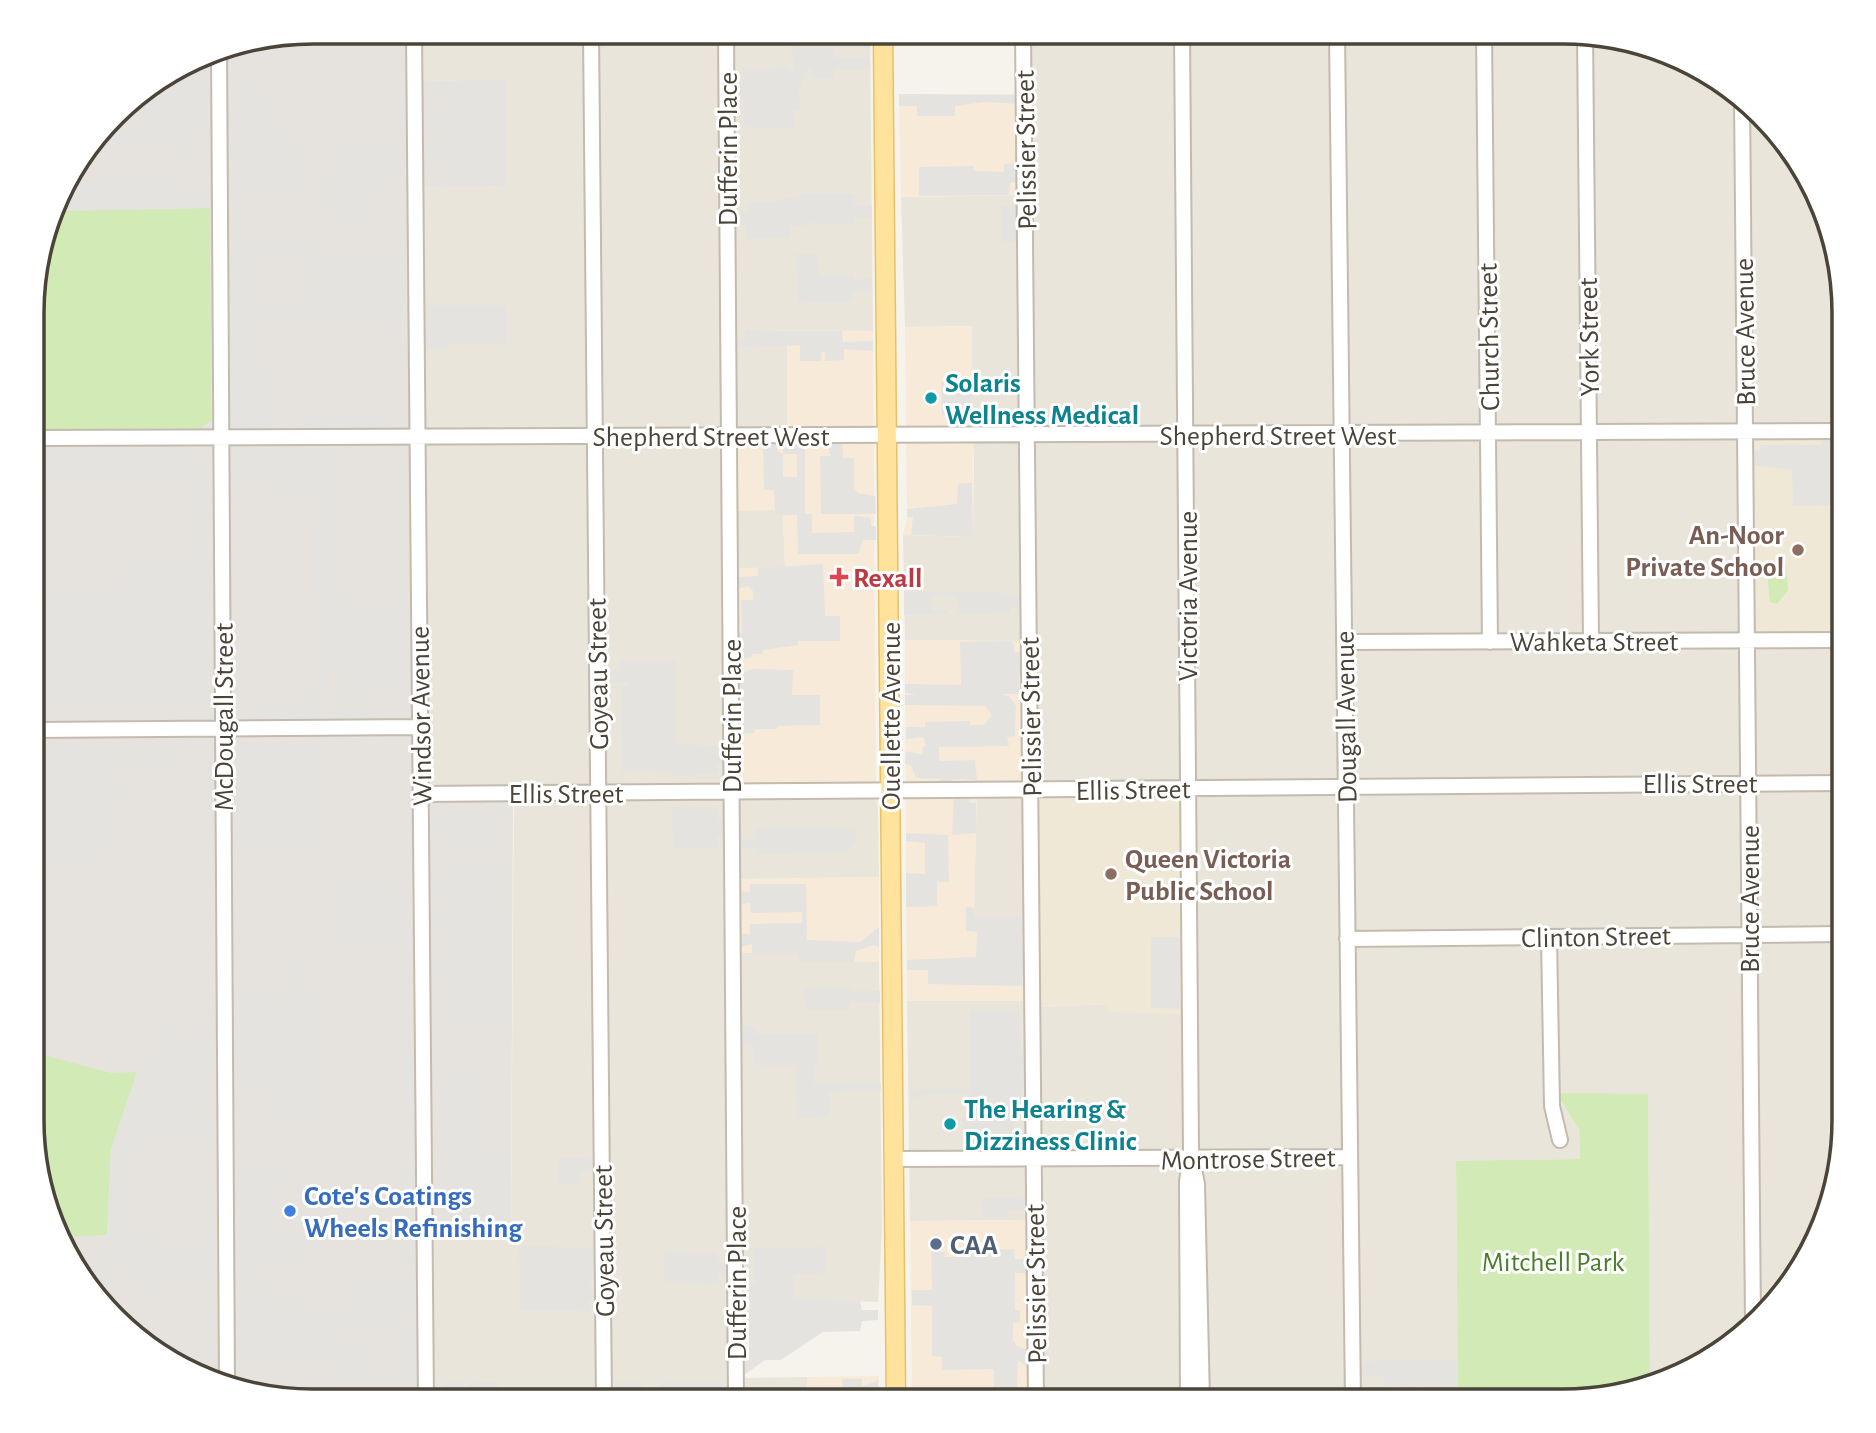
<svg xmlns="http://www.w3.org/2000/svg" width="1876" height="1433" font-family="'Alegreya Sans',sans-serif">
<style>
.residential{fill:#eae5da}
.commercial{fill:#f7ead8}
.industrial{fill:#e6e2dd}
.education{fill:#efe8d6}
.green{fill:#d2eab5}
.parking{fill:#e5e3e0;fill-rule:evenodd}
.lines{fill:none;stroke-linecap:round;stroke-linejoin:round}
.minor-casing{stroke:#c2bbae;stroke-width:18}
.major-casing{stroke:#e6c16a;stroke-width:21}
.minor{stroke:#fff;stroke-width:14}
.major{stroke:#ffe39c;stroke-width:18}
.culture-dot{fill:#0f9aa8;stroke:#fff;stroke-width:2.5}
.education-dot{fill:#8d6e63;stroke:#fff;stroke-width:2.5}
.health-dot{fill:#e0444e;stroke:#fff;stroke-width:2.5}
.shop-dot{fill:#3f7fe0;stroke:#fff;stroke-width:2.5}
.service-dot{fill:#5c6f8a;stroke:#fff;stroke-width:2.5}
.labels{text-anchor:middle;stroke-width:6;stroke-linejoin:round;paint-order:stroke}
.street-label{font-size:28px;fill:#4b4439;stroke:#fff}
.culture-label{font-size:28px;font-weight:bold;fill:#0d838f;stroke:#fff;text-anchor:start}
.education-label{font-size:28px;font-weight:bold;fill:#785e54;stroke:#fff;text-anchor:end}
.health-label{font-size:28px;font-weight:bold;fill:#be3a42;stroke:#fff;text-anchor:start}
.shop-label{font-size:28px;font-weight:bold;fill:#366cbe;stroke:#fff;text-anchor:start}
.service-label{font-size:28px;font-weight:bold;fill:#4e5e75;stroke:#fff;text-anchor:start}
.park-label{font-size:28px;fill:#4a7f2a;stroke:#fff}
.rim{fill:none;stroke:#4b4439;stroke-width:3.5}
</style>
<rect width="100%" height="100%" fill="#f6f3ec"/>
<path class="residential" d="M419,32H870L873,331L745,330V341L736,340V348L787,345V430L775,510L783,514L785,568H737L862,789L876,781L878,812L879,877L740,879L796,953L797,962H879L882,1231L878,1302L744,1298V1378L807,1377V1401H433L430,1226L511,1225L514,787H425L421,187L506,186L505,80L420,81Z
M899,32H1581L1670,53L1748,101L1816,189L1844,312V1139L1823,1228L1775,1305L1687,1373L1650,1381L1648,1095L1556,1094L1579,1130L1580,1159L1456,1162L1458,1401H1031L1030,1220L910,1221L907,1001H1027L1040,1007L1108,1004V1012L1183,795L1026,798V917H974L977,780H1024L1013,641L905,640L903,535L973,537L974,462L967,326L905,327L901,197L1019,195L1018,43H899Z"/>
<path class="commercial" d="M899,94H1019V195L901,197Z
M972,326L973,537L903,535L907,517L905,327Z
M745,330L873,331L876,781L862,789L748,787L737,779L736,568L785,567L783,514L775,515L774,510L736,511L734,447L740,430L787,429V345L736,348L735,339L745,341Z
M905,640L1023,641L1025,780L977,781L974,908L975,917H1026L1027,1001H907Z
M879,877V962H797L796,953H739V879Z
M1030,1220L1031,1401H912L910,1221Z
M879,1376L878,1401H807V1377Z"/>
<path class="industrial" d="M313,32H408L409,81L506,80V186L410,187L414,798L513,800L511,1226H430L423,1401H295L206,1380L128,1332L61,1245L32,1139L33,736H215L214,719L208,722L33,723L34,276L69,173L128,101L222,47Z"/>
<path class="education" d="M1844,436V634L1754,635L1751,437Z
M1184,795V1014L1108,1012L1107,1004L1040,1007L1037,798Z"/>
<path class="green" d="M210,208L211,421L201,428L34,430V276L56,211Z
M1786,566L1788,590L1777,604L1770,602L1767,572Z
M32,1052L111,1073L137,1072L111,1149L107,1235L59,1237L32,1139Z
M1556,1093L1648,1094L1650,1381L1563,1401H1458L1456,1161L1580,1159L1579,1130Z"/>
<path class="parking" d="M791,32H816V42L870,39V48H834L835,58L870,57V70L834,69V78H812V69H808L799,89L800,110H794L795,128L744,127L743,100L737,96L732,100V82L743,83L742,69L790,68L791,76L794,70Z
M225,67L246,79L273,111L316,183L302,186L314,231L317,265H326L325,255H410V281L401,286L403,298L410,302V324L335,323L334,329L329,328L328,310L311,322L255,321L259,340L256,341L257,366H263V377H272L269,431L243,430L234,426L229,419L228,290L234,292V271L228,272V252H233L232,240L301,238V201L297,186H232V158L227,160L226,135L233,140L232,92L226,93ZM255,247L301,248V271L308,272V301L254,300Z
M506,80V186L438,187V161L430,160L420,165L421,151L438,153V132L420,133V118L438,119V89L419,90L420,81Z
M157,84H210V125L196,126L195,186L200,192H210V208L56,211L66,182L174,181L175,195H182L181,148H89L107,126H147L141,125L143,92Z
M394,88H409V133H395Z
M899,94L1019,95V104L984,102L955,106V116H917V106H899Z
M336,145H395L396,157L408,158L409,177L394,173V181L376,182L377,225L334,224L332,213L324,212V184L336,183Z
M1015,163V168H1019V182L1010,183L1009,195L919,196V167L973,166L974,171L1004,172V164Z
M800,194H855V206L872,205V218L854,217V224L807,223L806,227L790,226V237L747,239V225L732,226L733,212L748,214V202H779L780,198L800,199Z
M1020,205V242L1001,241V206Z
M796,254L818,255L819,276L854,275V280L872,278V291H853L852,302L798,303Z
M427,305H507V344H447V349H422V318L428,319Z
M745,330L842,331L843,342L873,341V351L844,349V360L825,361V352H822L821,361H800V345L736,348L735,339L745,341Z
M972,381V417H962L964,429H950L951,416L942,415L941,382Z
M306,415H386L387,430H306Z
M1819,436H1837L1835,444H1844V456H1835V505L1793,506L1792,470L1751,465V449L1760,451V445H1822Z
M763,442H781L777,451L783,454V477H797V454H783V447H795L796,442H805V514H812V533L854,532V516L871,518V526H876V540H863L859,553L855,554H798L797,515H775L774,490H764Z
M827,442L842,443L843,458H854V488L858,493L875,496L876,514H821L820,456H831Z
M146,443H173L169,453L202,452L205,491L209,495L214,493V509L208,507L204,511L206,612H215V638L206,639L205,705L33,709V597H48L59,592H111V589L129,588V563L181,562V479H157L156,485H34V450L74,451L72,444H121L123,452L152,454Z
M289,443L286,451L314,452L310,443L328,444L325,449L329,456H339L340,603H400L401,691L364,690V709L369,721L333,720L340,709L339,669L329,670L325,712L329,721H259L258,705L308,706L313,492L276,491V475H245L244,494H238L234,453H243L238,444Z
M972,483L973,537L911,535L913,517H907V509L957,504L958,484Z
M823,564L825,616H840V641H798V645L763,650V654H752V657L737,660V651H742L741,641L737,645V633L742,634L741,600H753V591L748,586L737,589V577L758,576V568Z
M973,591L1001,593L1002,596H1023V608L1011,607L1010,613L957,614V595L932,596V611L946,610L947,614L904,615V592Z
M1013,641L1015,653L1023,650V674L1019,676L1020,694H1002L1010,697L1016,706L1015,736L1007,737L1009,746L939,747V761L975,760L977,780L952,779L953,785H940V779L916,778L911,765L905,764L906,751L922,755L923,747L926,746L923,737L906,739V727H925V722L970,721V725H984L992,715L985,706L905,705V695H916L905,692V684L961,685L960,642Z
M620,661H676V744L717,746V757L725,754V767L717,764V774L672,776L671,772L622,771L621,686H629V682L604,683V668L620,671Z
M752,669L793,670L792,695H820V725L777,726V729H755L754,733L743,734V721L737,720V709H742V692H737V675Z
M172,743L173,759L113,758V789H123L122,849H93V866L33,865V746Z
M234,745H321V848L235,849V839H231L232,822H235L232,790H235L234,771H231Z
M969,796V802L976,803V833L952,835L954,797Z
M495,800H508L505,845L446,844V834L427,835V822L447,825L448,812L496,813Z
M672,807L718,808V820L726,818L727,837H717V848H673Z
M757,827L856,828V843L847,852L757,854L756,847L739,850V839L756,840Z
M906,833L948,835L949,882H937V906L906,907V873L925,874V843L906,841Z
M508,870L507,905L444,904L443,894L427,893V875L442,879V871Z
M750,884H806L807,940L860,942L879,927V947L874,945L856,951L854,962H797L796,953H752V944L739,947V933L750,935V924L802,923V912L751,913L750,903L739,904V891L750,892Z
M337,886L396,888V896H417V910H398L399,926L417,927V940L399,939L398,947L337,948V939H330V896H337Z
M966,907L974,908L975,917H1026V933L1022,934L1023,944H1026V955H1023L1027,976L1022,975L1023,986L928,984V970H907V960L976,957L977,932L966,931Z
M512,910L511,1017L445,1016L446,976L428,977V964L445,965L446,931L428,933L427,919L445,921V911Z
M1151,937H1180V950H1184V964L1180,965V1000L1184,1001V1009L1151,1008Z
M288,961H301L300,1005L308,1004V997H321L329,1009L330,1124H273L272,1091L264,1092L262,1079H238L233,1022H238L236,992L268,993V1002H288Z
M803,988H851V991H880V1003L850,1002V1010H806Z
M970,1011H1020V1052H1028V1064L1020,1065V1078H1027V1088H1021V1099H1028V1109L1021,1108V1117L979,1116V1101H970V1093H939L910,1098V1089L970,1088Z
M740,1025L756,1027V1034H818V1064L813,1065L814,1083H881V1091L829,1092V1117L797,1118L795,1065H755L754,1045L739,1049Z
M160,1032L207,1037L206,1046L219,1045L218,1065L203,1063L202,1069L206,1072L202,1080L209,1085L208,1097L201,1096L198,1105L208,1108L203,1116L206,1124L217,1125V1141L198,1140L187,1129L181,1136L162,1129L146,1137L137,1152L125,1151L122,1180L133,1182L131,1234H149L151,1243H213L211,1269L207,1275H157V1297L144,1301V1275L130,1274V1267L118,1266L116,1303L123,1304L122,1325L100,1296L99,1237L107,1234L111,1149L137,1072Z
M419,1056L420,1112H403V1057Z
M444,1077H484L485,1154L469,1157L511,1158V1226H448V1206L432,1203L431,1190L445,1186L447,1177L431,1176L430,1163H440L452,1153L445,1152Z
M962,1118H1014L1015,1137L978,1138L979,1154L964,1153Z
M404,1138H419V1205H404Z
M595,1157V1171L582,1172L579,1184L558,1183V1158Z
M240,1173H287V1188L274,1189V1234L317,1235V1253L266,1256L268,1306H303V1313L346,1312V1283L402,1282L419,1273L420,1321L412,1317H402V1332L421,1334V1342L417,1343L418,1371H422V1397L405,1398V1401L348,1398L347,1401H295L271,1395H332V1357H243L235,1362L234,1341L241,1343L240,1334L235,1333V1308L243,1309V1277H235V1259L240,1258L239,1246L235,1247L234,1231H239L238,1198L233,1197L232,1180L240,1183ZM335,1332H393V1372H368L367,1347H335Z
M1030,1197V1210H1008V1219H982L981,1198Z
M401,1219L419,1220L418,1254H400Z
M519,1245L593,1249L596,1270L592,1271L591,1290H596L597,1301H589V1311L520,1310Z
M825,1247L826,1273L793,1274V1299L860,1301L862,1310H878V1320L862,1321L860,1331L823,1332L781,1360H765L744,1375V1359H749V1324L744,1325V1309H750L749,1293L744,1294V1284H755L753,1248Z
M1014,1249L1015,1259H1030V1273H1015V1310L1020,1311V1322L1013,1323V1340L1017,1346L1031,1351V1370L1018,1360L1017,1391H994V1369L942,1370V1357L932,1356V1306L912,1305V1290H932L931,1252H945V1257H955L956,1251Z
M663,1252L716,1253L721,1264L731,1260V1274L717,1273L719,1284L664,1283Z
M1457,1360L1458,1401H1439L1437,1388L1383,1386L1384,1377L1361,1376V1361Z
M218,1362L221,1377L210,1376L209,1381L182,1365L200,1369Z
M842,1379H862V1387L878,1380L879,1390L867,1395L878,1401H831V1391H843Z
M498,1382L499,1401H468L467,1383Z
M442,1383H464L465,1401H433V1393H442Z
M615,1383H642V1401H610Z
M660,1383H724L725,1394L731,1393V1401H659Z"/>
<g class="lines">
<g class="minor-casing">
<path id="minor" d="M414,32L426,1401
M591,32L604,1401
M726,32L736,1401
M1023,32L1036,1401
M1182,32L1191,1150L1187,1182L1188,1401
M1337,32L1353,1401
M1484,32L1490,642
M1585,33L1591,641
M219,48L227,1385
M1742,97L1753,1322
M34,438L1844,431
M1344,642L1844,640
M33,730L420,727
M421,794L1844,783
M1549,937L1552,1106L1560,1140
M1347,939L1844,934
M895,1159L1350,1157
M1193,1164L1197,1184L1202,1401"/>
</g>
<g class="major-casing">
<path id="major" d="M883,32L896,1401"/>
</g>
<use href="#minor" class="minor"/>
<use href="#major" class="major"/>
</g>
<g class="culture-dot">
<circle cx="931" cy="398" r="7"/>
<circle cx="950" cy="1124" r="7"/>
</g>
<g class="education-dot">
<circle cx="1798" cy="550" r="7"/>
<circle cx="1111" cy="874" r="7"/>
</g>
<path class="health-dot" d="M835.5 566.5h7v7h7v7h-7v7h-7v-7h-7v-7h7z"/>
<circle class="shop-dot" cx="290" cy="1211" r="7"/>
<circle class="service-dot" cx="936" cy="1244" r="7"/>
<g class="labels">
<g class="street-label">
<text transform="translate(727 149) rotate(-90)" y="10">Dufferin Place</text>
<text transform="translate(1025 150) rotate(-91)" y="10">Pelissier Street</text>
<text transform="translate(1744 332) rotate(-91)" y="10">Bruce Avenue</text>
<text transform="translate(1488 337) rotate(-91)" y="10">Church Street</text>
<text transform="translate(1588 337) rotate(-91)" y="10">York Street</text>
<text x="1278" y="445">Shepherd Street West</text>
<text x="711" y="446">Shepherd Street West</text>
<text transform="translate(1187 596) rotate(-90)" y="10">Victoria Avenue</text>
<text x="1594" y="651">Wahketa Street</text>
<text transform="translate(597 674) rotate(-91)" y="10">Goyeau Street</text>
<text transform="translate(420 716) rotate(-91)" y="10">Windsor Avenue</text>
<text transform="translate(731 716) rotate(-90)" y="10">Dufferin Place</text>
<text transform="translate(890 716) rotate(-90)" y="10">Ouellette Avenue</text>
<text transform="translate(223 717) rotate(-90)" y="10">McDougall Street</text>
<text transform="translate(1030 717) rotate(-91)" y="10">Pelissier Street</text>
<text transform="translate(1345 717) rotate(-91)" y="10">Dougall Avenue</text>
<text x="1700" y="793">Ellis Street</text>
<text transform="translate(1133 789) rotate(-1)" y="10">Ellis Street</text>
<text x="566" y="803">Ellis Street</text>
<text transform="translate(1749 899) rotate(-90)" y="10">Bruce Avenue</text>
<text transform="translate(1596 936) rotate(-1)" y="10">Clinton Street</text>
<text transform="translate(1248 1158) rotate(-1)" y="10">Montrose Street</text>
<text transform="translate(603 1241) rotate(-91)" y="10">Goyeau Street</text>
<text transform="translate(736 1283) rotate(-90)" y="10">Dufferin Place</text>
<text transform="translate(1035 1284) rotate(-91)" y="10">Pelissier Street</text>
</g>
<g class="culture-label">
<text x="945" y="392">Solaris<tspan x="945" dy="32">Wellness Medical</tspan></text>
<text x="964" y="1118">The Hearing &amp;<tspan x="964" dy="32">Dizziness Clinic</tspan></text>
</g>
<g class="education-label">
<text x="1784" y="544">An-Noor<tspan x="1784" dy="32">Private School</tspan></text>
<text x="1125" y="868" text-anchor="start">Queen Victoria<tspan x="1125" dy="32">Public School</tspan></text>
</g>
<g class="health-label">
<text x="853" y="587">Rexall</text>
</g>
<g class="shop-label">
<text x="304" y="1205">Cote's Coatings<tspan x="304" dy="32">Wheels Refinishing</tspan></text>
</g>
<g class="service-label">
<text x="950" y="1254">CAA</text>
</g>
<g class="park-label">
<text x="1553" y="1271">Mitchell Park</text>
</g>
</g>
<path d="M0 0H1876V1433H0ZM313 44H1563A269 269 0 0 1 1832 313V1120A269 269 0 0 1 1563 1389H313A269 269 0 0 1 44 1120V313A269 269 0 0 1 313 44Z" fill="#fff" fill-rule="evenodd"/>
<path class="rim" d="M313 44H1563A269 269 0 0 1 1832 313V1120A269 269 0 0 1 1563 1389H313A269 269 0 0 1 44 1120V313A269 269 0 0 1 313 44Z"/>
</svg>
